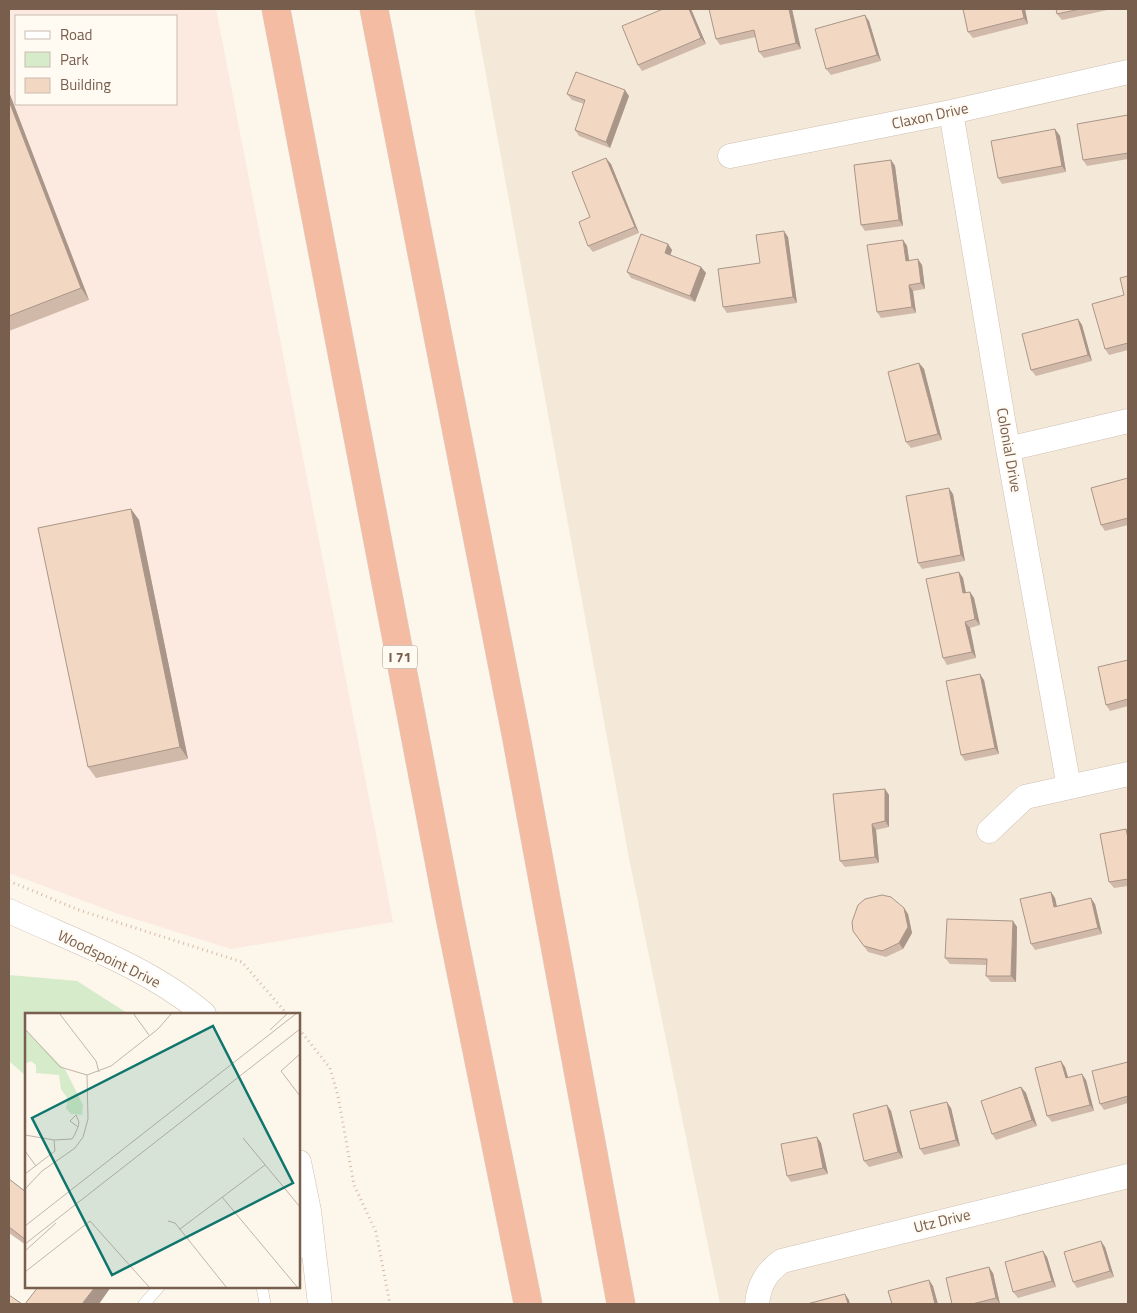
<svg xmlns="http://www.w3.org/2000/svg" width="1137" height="1313" font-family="'Titillium Web',sans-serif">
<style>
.residential{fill:#f4e9d9}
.commercial{fill:#fce9df;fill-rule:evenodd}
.green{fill:#d5ebc9}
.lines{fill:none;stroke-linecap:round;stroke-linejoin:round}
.lane-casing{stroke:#cfbfb0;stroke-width:12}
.street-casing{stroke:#cfbfb0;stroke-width:25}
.highway-casing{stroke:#d9d2cd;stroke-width:29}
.path{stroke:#d8bba5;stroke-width:3;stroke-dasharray:1 4;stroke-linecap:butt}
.lane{stroke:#fff;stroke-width:11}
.street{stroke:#fff;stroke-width:24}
.highway{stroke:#f5bca4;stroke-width:28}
.wall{fill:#d0b9a8}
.shaded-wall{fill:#a99688}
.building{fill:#f2d7c3;stroke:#a99688}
.labels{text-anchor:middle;stroke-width:4;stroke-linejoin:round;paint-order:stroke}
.shield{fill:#fffaf2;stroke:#a08d7e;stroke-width:1}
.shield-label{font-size:14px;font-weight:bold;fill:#785e4d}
.street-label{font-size:15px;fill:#785e4d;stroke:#fffaf2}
.inset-road{fill:none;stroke:#c3b4a7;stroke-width:1}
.view{fill:#0f766e;fill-opacity:0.15;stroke:#0f766e;stroke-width:2.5}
.inset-edge{fill:none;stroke:#785e4d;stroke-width:2.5}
</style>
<rect width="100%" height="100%" fill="#fcf6eb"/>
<path class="residential" d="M474,9H1128V1304H720L629,858Z"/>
<path class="commercial" d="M9,9H216L393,922L231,949L116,913L9,873ZM16,16H176V104H16Z"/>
<path class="green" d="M9,975L77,981L127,1013L26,1014V1076L9,1061Z"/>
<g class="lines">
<g class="lane-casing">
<path id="lane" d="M299,1253L313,1248
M262,1287L265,1304
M144,1304L159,1287"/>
</g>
<g class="street-casing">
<path id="street" d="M951,112L1008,449L1069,787
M730,156L951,112L1128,72
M1008,449L1128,421
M989,831L1025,797L1128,774
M9,911C74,941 149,967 204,1014
M299,1162L309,1211L320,1304
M757,1304C759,1285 766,1272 782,1261L1128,1176"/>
</g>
<g class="highway-casing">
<path id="highway" d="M276,9L449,913L528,1304
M374,9L516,735L621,1304"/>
</g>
<path class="path" d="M9,881L79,910L242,962L287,1014
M299,1029L330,1068L338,1096L354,1185L376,1232L390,1304"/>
<use href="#lane" class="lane"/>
<use href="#street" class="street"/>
<use href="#highway" class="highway"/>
</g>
<path class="wall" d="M663,9H691L706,44L642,71L638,65Z
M792,9L801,49L764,58L759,52L756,37L720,45L716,39Z
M963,9H1025L1028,24L973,38L968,32Z
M1056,9H1112L1062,20L1057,14Z
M869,21L881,61L831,75L826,69Z
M9,92L89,300L9,331Z
M567,94L629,96L610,148L579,136L575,130L584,104L572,100Z
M1128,115V159L1087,166L1083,160Z
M1055,129L1060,136L1066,172L1002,184L998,178Z
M891,160L895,166L903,226L865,231L861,225Z
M611,164L639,233L593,252L588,246L590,217Z
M788,237L797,303L727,313L723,307L760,263Z
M903,240L907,246L909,260L922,265L925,289L913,291L916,313L881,318L877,312Z
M668,244L672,250L670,255L701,267L706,273L695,302L631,278L627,272Z
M1128,276V350L1109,355L1105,349L1124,295Z
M1078,319L1082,325L1092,361L1036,376L1031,370Z
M919,363L924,369L942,440L911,448L906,442Z
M1128,478V525L1105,531L1101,525Z
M953,494L965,561L922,569L918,563Z
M131,509L139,520L188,759L96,778L88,767Z
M959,572L963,578L966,593L970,592L974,598L980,625L970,628L976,658L947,665L943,658Z
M1128,660V706L1110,711L1106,705Z
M984,680L999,754L965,761L961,755Z
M885,789L889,795V827L876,830L879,863L845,867L840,861Z
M1126,829L1128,831V886L1114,888L1109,882Z
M1051,892L1055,898L1057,906L1095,904L1102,934L1035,950L1031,944Z
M904,908L908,914L912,933L903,949L886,957L868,952L853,931Z
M1013,921L1017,927L1016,982H991L986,976V965L950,964L945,958Z
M1128,1062V1103L1104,1110L1100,1104Z
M1065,1067L1068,1077L1086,1080L1094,1111L1052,1122L1047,1116Z
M1021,1087L1026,1093L1037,1126L996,1140L992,1134Z
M887,1105L891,1111L903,1158L869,1167L864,1161Z
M951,1108L960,1146L924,1155L920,1149Z
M821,1143L828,1174L791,1182L787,1176Z
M9,1179L26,1192V1245L9,1233Z
M1105,1247L1114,1277L1077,1288L1073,1282Z
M1047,1257L1056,1287L1018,1298L1013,1292Z
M993,1273L1000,1304H952Z"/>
<path class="shaded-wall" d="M689,9H691L706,44L701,38Z
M789,9H792L801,49L796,43Z
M1022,9H1025L1028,24L1024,18Z
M865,15L869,21L881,61L877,55Z
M625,90L629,96L610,148L606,142Z
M9,92L89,300L81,288L9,101Z
M1055,129L1060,136L1066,172L1062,166Z
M606,158L611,164L639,233L635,227Z
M891,160L895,166L903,226L899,220Z
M784,231L788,237L797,303L793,297Z
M903,240L907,246L910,267L906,261Z
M668,244L672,250L669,259L665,253Z
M918,259L922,265L925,289L921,283Z
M701,267L706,273L695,302L690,296Z
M909,285L913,291L916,313L912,307Z
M1078,319L1082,325L1092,361L1088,355Z
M919,363L924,369L942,440L938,434Z
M949,488L953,494L965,561L961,555Z
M131,509L139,520L188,759L180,747Z
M959,572L963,578L967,599L963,593Z
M970,592L974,598L980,625L975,619Z
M965,622L970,628L976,658L972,652Z
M980,674L984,680L999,754L995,748Z
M885,789L889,795V827L885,821Z
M872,824L876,830L879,863L875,857Z
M1051,892L1055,898L1058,913L1054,907Z
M1091,898L1095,904L1102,934L1098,928Z
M904,908L908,914L912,933L903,949L899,943Z
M1013,921L1017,927L1016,982L1011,976Z
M1061,1061L1065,1067L1070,1084L1066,1078Z
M1082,1074L1086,1080L1094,1111L1090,1105Z
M1021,1087L1026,1093L1037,1126L1032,1120Z
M947,1102L951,1108L960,1146L956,1140Z
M887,1105L891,1111L903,1158L898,1152Z
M817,1137L821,1143L828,1174L823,1168Z
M1101,1241L1105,1247L1114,1277L1110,1271Z
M1043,1251L1047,1257L1056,1287L1052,1281Z
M989,1267L993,1273L1000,1304L996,1298Z
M929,1280L933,1286L938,1304H935Z
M95,1287H111L99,1304H82Z
M845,1294L849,1300L850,1304H848Z"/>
<path class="building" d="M663,9H689L701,38L638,65L622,26Z
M709,9H789L796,43L759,52L754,30L716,39Z
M963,9H1022L1024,18L968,32Z
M1056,9H1080L1057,14Z
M865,15L877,55L826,69L815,29Z
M576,72L625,90L606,142L575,130L585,100L567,94Z
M9,101L81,288L9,316Z
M1128,115V153L1083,160L1077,124Z
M1055,129L1062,166L998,178L991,141Z
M606,158L635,227L588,246L579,222L590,217L572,172Z
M891,160L899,220L861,225L854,165Z
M784,231L793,297L723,307L718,269L760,263L756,235Z
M641,234L668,244L665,253L701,267L690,296L627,272Z
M903,240L906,261L918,259L921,283L909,285L912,307L877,312L867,245Z
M1128,276V343L1105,349L1092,304L1124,295L1120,278Z
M1078,319L1088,355L1031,370L1022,334Z
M919,363L938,434L906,442L888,372Z
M1128,478V518L1101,525L1091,488Z
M949,488L961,555L918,563L906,496Z
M131,509L180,747L88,767L38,528Z
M959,572L963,593L970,592L975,619L965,622L972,652L943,658L926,579Z
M1128,660V699L1106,705L1098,667Z
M980,674L995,748L961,755L946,681Z
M885,789V821L872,824L875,857L840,861L833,794Z
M1126,829L1128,838V879L1109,882L1100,834Z
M1051,892L1054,907L1091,898L1098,928L1031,944L1020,899Z
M882,895L891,897L904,908L908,927L899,943L882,951L864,946L853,931L852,922L858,905L865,899Z
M947,919L1013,921L1011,976H986L987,959L945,958Z
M1061,1061L1066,1078L1082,1074L1090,1105L1047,1116L1035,1068Z
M1128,1062V1096L1100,1104L1092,1071Z
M1021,1087L1032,1120L992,1134L981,1101Z
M947,1102L956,1140L920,1149L910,1111Z
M887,1105L898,1152L864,1161L853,1114Z
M817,1137L823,1168L787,1176L781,1144Z
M9,1179L26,1192V1240L9,1227Z
M1101,1241L1110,1271L1073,1282L1064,1252Z
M1043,1251L1052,1281L1013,1292L1005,1262Z
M989,1267L996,1298L972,1304H952L946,1278Z
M929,1280L935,1304H892L888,1291Z
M38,1287H95L82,1304H25Z
M845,1294L848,1304H807Z
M9,1295L22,1304H9Z"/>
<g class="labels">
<rect class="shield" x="382.5" y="645.5" width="35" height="23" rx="4"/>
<g class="shield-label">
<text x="400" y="662">I 71</text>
</g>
<g class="street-label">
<text transform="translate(930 116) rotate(-12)" y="5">Claxon Drive</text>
<text transform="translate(1009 450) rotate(80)" y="5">Colonial Drive</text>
<text transform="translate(109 959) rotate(26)" y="5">Woodspoint Drive</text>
<text transform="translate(942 1221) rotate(-14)" y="5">Utz Drive</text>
</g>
</g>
<g transform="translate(25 1013)">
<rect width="275" height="275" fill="#fcf6eb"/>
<path d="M0,16L41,58L58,92L57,102L46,101L41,95L43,86L36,76L34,62L11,60V52L6,48L0,51Z" fill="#d5ebc9"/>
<path class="inset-road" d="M34,0L71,48L74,59M108,0L124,22M0,16L35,54L62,62L86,53L133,16L147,0M245,17L263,0M275,41L256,58L275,83M0,122L29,127M218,125L275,194M0,138L11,153M0,161L30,138L29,127L47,126L50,121L53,114L54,109L51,102L45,108L53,114M0,176L17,158L50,135L58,124L63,106L62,62M197,184L273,275M143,208L150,210L202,275M0,213L272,0M155,216L240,152M0,231L275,16M0,238L31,210M0,259L65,208L125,275"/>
<path class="view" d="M188,13L268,170L87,262L7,105Z"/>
<rect width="275" height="275" class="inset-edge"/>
</g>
<rect width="1137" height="1313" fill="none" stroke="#785e4d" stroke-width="20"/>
<rect x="15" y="15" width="162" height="90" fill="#fffaf2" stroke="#c9bcb0"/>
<rect x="25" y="31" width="25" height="8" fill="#ffffff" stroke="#c9bcb0"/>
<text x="60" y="40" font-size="15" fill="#785e4d">Road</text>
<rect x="25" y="52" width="25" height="15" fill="#d5ebc9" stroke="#c9bcb0"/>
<text x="60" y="65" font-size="15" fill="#785e4d">Park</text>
<rect x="25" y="78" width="25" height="15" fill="#f2d7c3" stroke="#c9bcb0"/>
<text x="60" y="90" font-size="15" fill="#785e4d">Building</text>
</svg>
